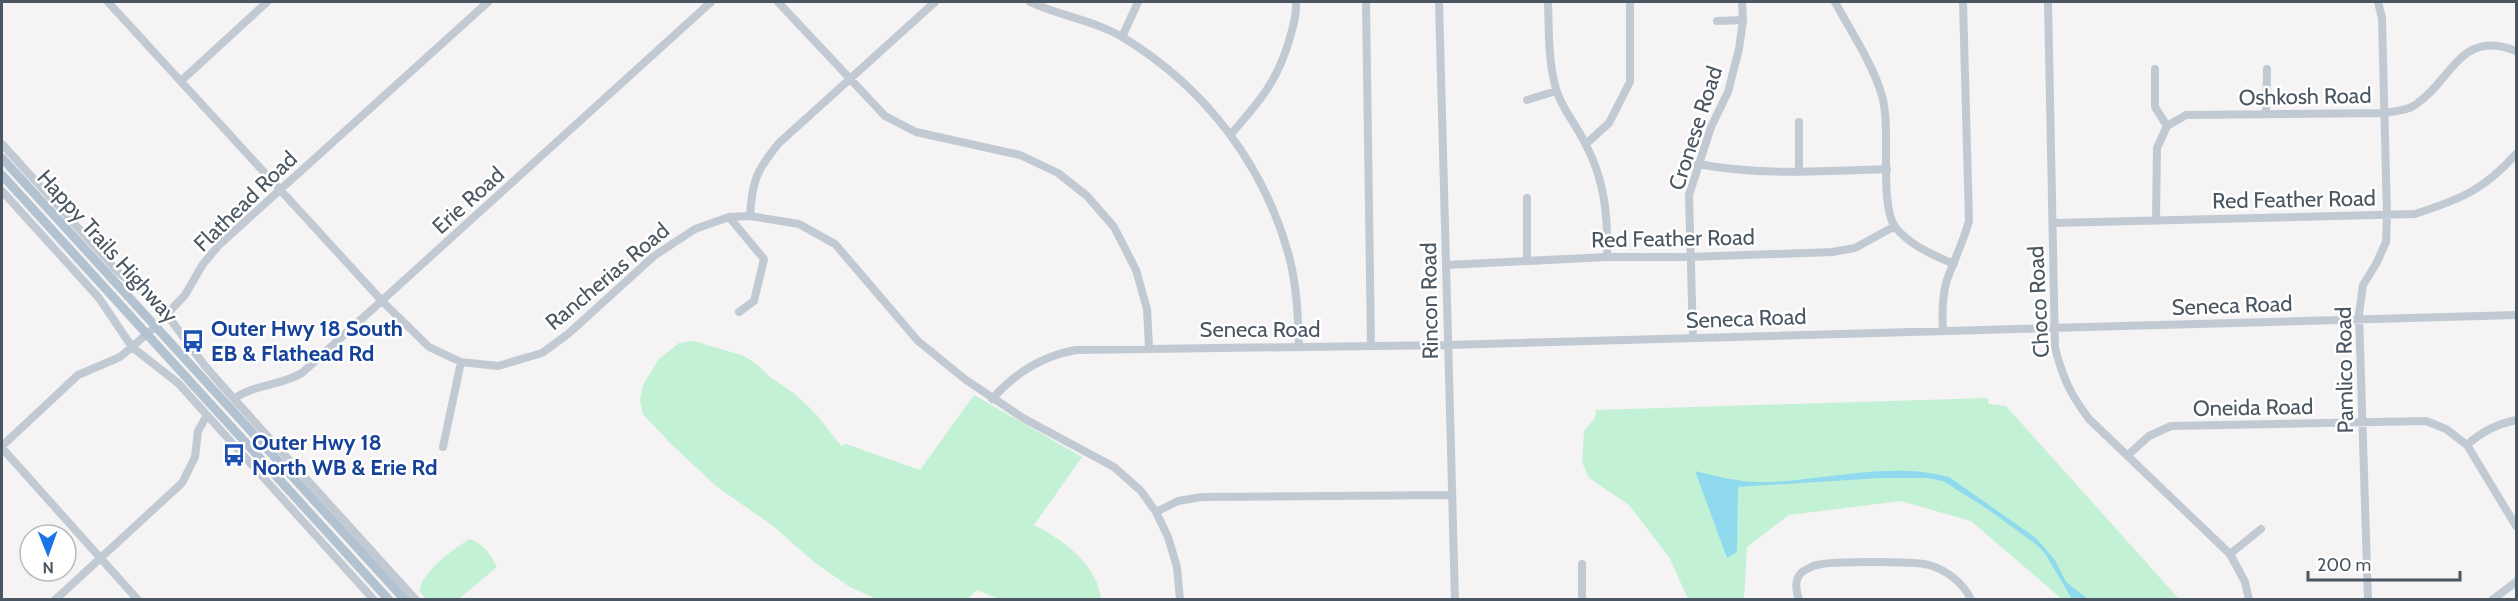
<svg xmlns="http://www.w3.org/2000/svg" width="2518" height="601" font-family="Cabin,sans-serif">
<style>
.green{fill:#c3f1d5}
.water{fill:#90daee}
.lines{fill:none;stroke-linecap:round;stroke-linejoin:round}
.minor{stroke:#c1cad2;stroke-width:8}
.major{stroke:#b3c2d1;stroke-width:9}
.labels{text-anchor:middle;stroke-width:5;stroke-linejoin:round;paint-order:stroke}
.street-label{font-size:22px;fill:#4a5661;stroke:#fff}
.transit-label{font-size:22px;font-weight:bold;fill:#164399;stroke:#fff;text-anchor:start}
</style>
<rect width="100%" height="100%" fill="#f5f3f3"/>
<path class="green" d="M694,341L744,356L759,366L770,377L795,394L816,414L841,446L846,444L920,470L974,395L1082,457L1034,525C1062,539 1098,565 1101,599H999L977,590L967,599H877L850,587L814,562L773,526L716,486L670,443L643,414L640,400L643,385L659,359L679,343Z
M1987,398L1989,404L2006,406L2179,599H2062L1971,521L1901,501L1789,515L1747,547L1744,599H1688L1669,557L1629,505L1589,478L1582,462L1584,431L1595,418L1596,410Z
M470,539C484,544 490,554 497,567L459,599H426L420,592C418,575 455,547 470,539Z"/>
<path class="water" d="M1695,471C1719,477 1743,483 1768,482C1825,480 1894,461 1949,477L2036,538L2055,560L2066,582L2088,599H2072L2046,555L2038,546L1989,510L1943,481L1927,478H1881L1738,487L1737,552L1727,558Z"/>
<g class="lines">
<path class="minor" d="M108,2L383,302L429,347L461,362L498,366L542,353L568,334L654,256L695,229L729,217L750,216L799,224L835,244L918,341L966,380L1023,418L1114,467L1141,491L1156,512L1168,537L1177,567L1180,600
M778,2L885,116L916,132L1020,155L1058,173L1087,196L1114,227L1136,270L1147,309L1149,347
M1030,2C1060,16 1096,21 1124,38C1206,88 1266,167 1290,260C1297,288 1298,318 1299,346
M1366,2L1371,346
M1439,2L1455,600
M1548,2C1549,30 1548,61 1556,89C1562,110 1577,125 1586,145C1605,181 1608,217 1607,257
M1835,2C1851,32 1873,64 1882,96C1892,129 1878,205 1896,228C1911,246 1933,255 1954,264
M2048,2L2055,348C2063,378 2070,394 2089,419L2230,554L2245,582L2249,600
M1717,21L1743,20
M1122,37L1138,2
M2155,69V107L2167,126
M181,81L267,2
M1527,100L1556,91
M2266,114L2267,69
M1799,122V172
M1231,134C1261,100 1279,79 1291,34C1294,23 1297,13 1296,2
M2,144L119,273L162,308L205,366L234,399L416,600
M1586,144L1609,123L1630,82V2
M1698,164C1760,176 1824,171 1887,169
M2,191L99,298L132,347L178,383L374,600
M750,216C752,180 757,170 779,143L935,2
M729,217L764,259L754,301L739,312
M2156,220L2157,148L2167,126L2186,115L2384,113C2394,111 2407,111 2415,105C2452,81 2460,28 2516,51
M2053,223L2415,214C2461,199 2484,190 2516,154
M1527,261V198
M1446,265L1607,257H1690L1832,252L1855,248L1895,226
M1943,330C1942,314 1942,299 1946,283C1953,262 1963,243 1969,221L1963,2
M1693,338L1689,195L1711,127L1728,92L1739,49L1743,20L1742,2
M234,399C254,384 280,386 302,373L711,2
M992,399C1015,373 1041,356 1076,350L1448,345L2516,315
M2467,445C2481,432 2497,424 2516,420
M2,446L78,375L120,357L155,327L185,295L203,264L219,245L488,2
M443,447L461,362
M2,448L138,600
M2128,455L2149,436L2171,426L2426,421L2446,429L2467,445L2516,526
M1156,512L1178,501L1202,497L1451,495
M2230,554L2261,529
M1582,564V600
M55,600L182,483L195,457L198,431L207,415
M1799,600C1796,591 1794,580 1801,573C1804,570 1813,566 1817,565C1831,561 1915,561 1929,565C1946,570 1964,583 1971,600
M2368,600L2359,314L2363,285L2376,264L2386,242L2387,216L2382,18L2378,2
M2492,600L2516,582"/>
<path class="major" d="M2,158L405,600
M2,175L389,600"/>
</g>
<defs>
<g id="bus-bare" transform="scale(1.8)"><path d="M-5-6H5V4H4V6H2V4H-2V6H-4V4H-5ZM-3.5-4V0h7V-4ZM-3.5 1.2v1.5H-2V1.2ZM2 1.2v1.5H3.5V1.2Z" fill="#1a4fb4" stroke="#fff" stroke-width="2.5" paint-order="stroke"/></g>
</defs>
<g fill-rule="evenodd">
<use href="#bus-bare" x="193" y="341"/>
<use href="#bus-bare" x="234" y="455"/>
</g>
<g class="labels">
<g class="street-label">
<text transform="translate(2305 96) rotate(-1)" y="8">Oshkosh Road</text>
<text transform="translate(1695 128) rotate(-72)" y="8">Cronese Road</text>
<text transform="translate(2294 199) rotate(-1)" y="8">Red Feather Road</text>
<text transform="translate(468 200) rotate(-42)" y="8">Erie Road</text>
<text transform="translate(245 201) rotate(-44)" y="8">Flathead Road</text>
<text transform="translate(1673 238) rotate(-1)" y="8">Red Feather Road</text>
<text transform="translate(108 246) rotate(48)" y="8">Happy Trails Highway</text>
<text transform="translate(607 276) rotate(-40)" y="8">Rancherias Road</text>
<text transform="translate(1429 301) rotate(-91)" y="8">Rincon Road</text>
<text transform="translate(2038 302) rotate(-93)" y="8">Choco Road</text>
<text transform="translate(2232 305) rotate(-2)" y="8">Seneca Road</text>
<text transform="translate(1746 318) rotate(-2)" y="8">Seneca Road</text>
<text x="1260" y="337">Seneca Road</text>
<text transform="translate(2344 370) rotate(-91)" y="8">Pamlico Road</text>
<text transform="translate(2253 407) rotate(-1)" y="8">Oneida Road</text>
</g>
<g class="transit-label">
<text x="211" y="336">Outer Hwy 18 South<tspan x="211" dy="25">EB &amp; Flathead Rd</tspan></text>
<text x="252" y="450">Outer Hwy 18<tspan x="252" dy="25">North WB &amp; Erie Rd</tspan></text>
</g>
</g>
<rect width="2518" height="601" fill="none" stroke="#4a5661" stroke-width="6"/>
<g transform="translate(48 553) rotate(179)"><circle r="28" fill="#ffffff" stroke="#b7bbc0" stroke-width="1.5"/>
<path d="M0-4.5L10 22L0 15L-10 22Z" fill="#1a73e8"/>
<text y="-9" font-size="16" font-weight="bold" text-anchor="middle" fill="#4a5661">N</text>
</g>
<path d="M2308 571v9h152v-9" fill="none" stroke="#4a5661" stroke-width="3"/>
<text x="2317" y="571" font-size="18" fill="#4a5661" stroke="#ffffff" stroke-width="4.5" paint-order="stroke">200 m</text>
</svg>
